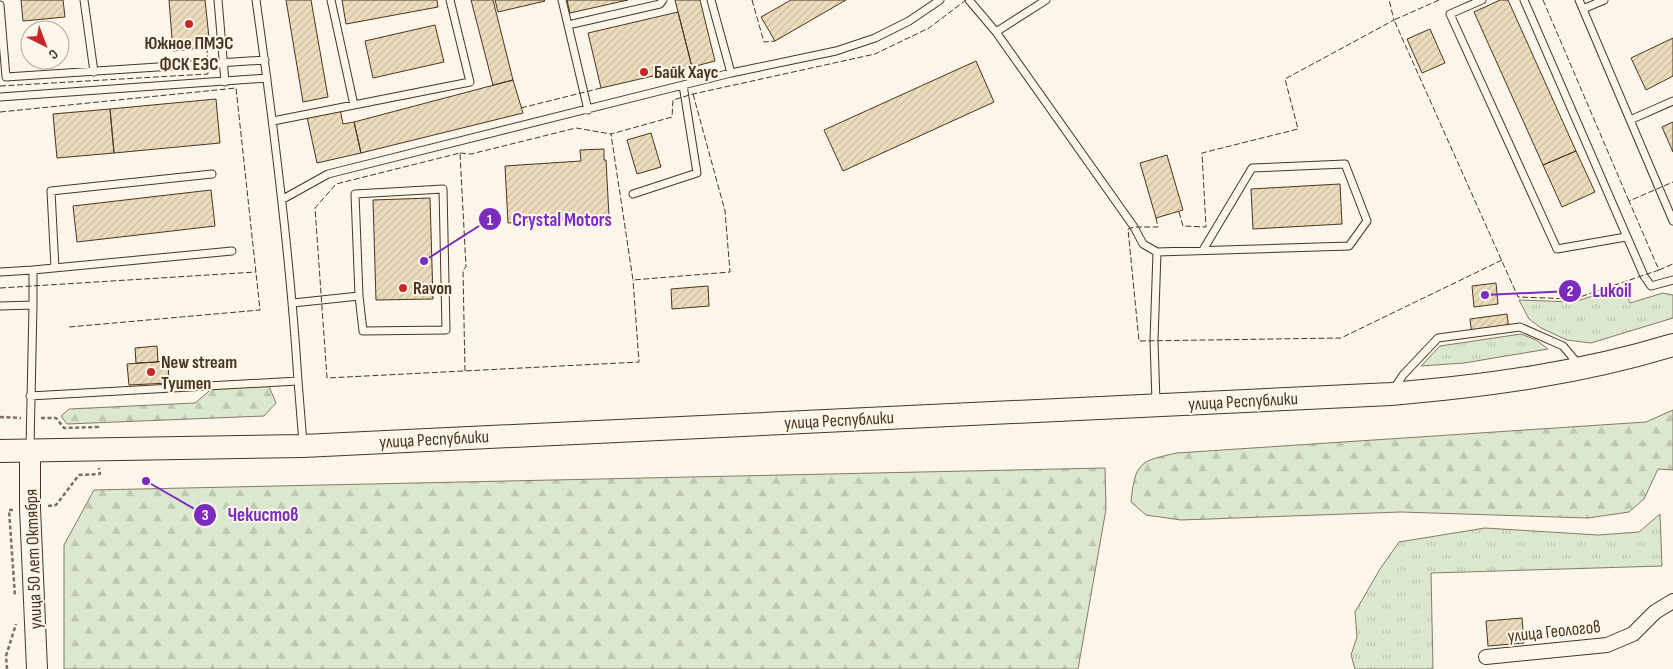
<svg xmlns="http://www.w3.org/2000/svg" width="1673" height="669" font-family="'Sofia Sans Condensed',sans-serif">
<style>
.grass{fill:url(#grass-tufts);stroke:#887966}
.forest{fill:url(#forest-firs);stroke:#887966}
.building{fill:url(#building-hatch);stroke:#4a3520}
.lines{fill:none;stroke-linecap:round;stroke-linejoin:round}
.service-casing{stroke:#4a3520;stroke-width:9}
.minor-casing{stroke:#4a3520;stroke-width:16}
.secondary-casing{stroke:#4a3520;stroke-width:22}
.primary-casing{stroke:#4a3520;stroke-width:24}
.path{stroke:#7f6f5c;stroke-width:2.5;stroke-dasharray:4 2.5;stroke-linecap:butt}
.service{stroke:#fbf6e9;stroke-width:7}
.minor{stroke:#fbf6e9;stroke-width:14}
.secondary{stroke:#fbf6e9;stroke-width:20}
.primary{stroke:#fbf6e9;stroke-width:22}
.fence{stroke:#4a3520;stroke-width:1;stroke-dasharray:6 2.5;stroke-linecap:butt}
.poi-dot{fill:#c62828;stroke:#fbf6e9;stroke-width:2}
.labels{text-anchor:middle;stroke-width:4;stroke-linejoin:round;paint-order:stroke}
.poi-label{font-size:18px;font-weight:bold;fill:#4a3520;stroke:#fbf6e9;text-anchor:start}
.street-label{font-size:18px;fill:#4a3520;stroke:#fbf6e9}
.leader{fill:none;stroke:#7b2cbf;stroke-width:2}
.callout-dot{fill:#7b2cbf;stroke:#fbf6e9;stroke-width:2}
.mark-label{font-size:15px;text-anchor:middle;font-weight:bold;fill:#fff}
.callout-label{font-size:19px;text-anchor:middle;font-weight:bold;fill:#7b2cbf;stroke:#fbf6e9;stroke-width:4;stroke-linejoin:round;paint-order:stroke}
</style>
<defs>
<pattern id="grass-tufts" width="24" height="20" patternUnits="userSpaceOnUse" patternTransform="scale(1.25)"><rect width="24" height="20" fill="#dce7d0"/><path d="M3 7l-1-3M5 7V3M7 7l1-3M15 17l-1-3M17 17v-4M19 17l1-3" fill="none" stroke="#bec7b2"/></pattern>
<pattern id="forest-firs" width="22" height="20" patternUnits="userSpaceOnUse" patternTransform="scale(1.25)"><rect width="22" height="20" fill="#dce7d0"/><path d="M5 1l3.5 6h-7zM16 11l3.5 6h-7z" fill="#bec7b2"/></pattern>
<pattern id="building-hatch" width="6" height="6" patternUnits="userSpaceOnUse" patternTransform="scale(1.25)"><rect width="6" height="6" fill="#ecdcbc"/><path d="M-1 1l2-2M0 6l6-6M5 7l2-2" fill="none" stroke="#ccbda1"/></pattern>
</defs>
<rect width="100%" height="100%" fill="#fbf6e9"/>
<path class="grass" d="M1623,286L1630,303L1663,293L1673,295V318L1591,343L1567,340L1541,328L1529,319L1519,300L1574,302Z
M1521,334L1536,340L1548,349L1464,363L1421,366L1440,346Z
M1660,514L1662,566L1431,573L1433,669H1355L1351,655L1357,637L1355,612L1380,569L1399,542L1485,528L1598,535L1639,532Z"/>
<path class="forest" d="M268,384L276,403L264,416L67,424L61,416L69,409L195,403L215,386Z
M1673,410V470L1658,469L1644,499L1629,512L1588,518L1401,512L1181,520L1146,515L1131,502C1135,463 1139,461 1177,453L1646,422Z
M1105,468L1106,509L1078,669H64V545L94,490Z"/>
<path class="building" d="M21,0H63L65,17L23,21Z
M169,0H205L210,47L173,51Z
M286,0H311L328,97L303,102Z
M342,0H437L438,7L346,24Z
M471,0H493L513,80L493,85Z
M495,0H544L545,1L498,12Z
M567,0H628L570,13Z
M675,0H700L715,61L692,67Z
M791,0H846L775,41L761,17Z
M1500,0H1508L1576,151L1543,165L1474,12Z
M678,12L692,67L601,88L588,33Z
M435,25L444,62L373,78L365,41Z
M1430,29L1445,63L1422,73L1407,39Z
M1673,38V76L1646,90L1631,58Z
M976,61L994,102L843,171L824,130Z
M513,80L523,113L361,153L354,122Z
M216,99L220,143L114,153L110,109Z
M110,109L114,153L57,158L53,114Z
M340,109L343,124L354,122L361,153L317,163L307,117Z
M1673,122V152L1662,127Z
M651,133L661,167L637,174L627,140Z
M604,149V160H606L609,217L508,223L505,166L581,161L580,150Z
M1576,151L1595,192L1562,207L1543,165Z
M1167,155L1183,210L1156,218L1140,163Z
M1340,184L1342,224L1253,229L1251,189Z
M211,190L215,226L77,242L73,206Z
M430,198L433,299L376,300L373,200Z
M1496,283L1498,304L1474,307L1472,286Z
M708,286L709,306L672,309L671,289Z
M1507,314L1509,331L1472,336L1470,319Z
M157,346L158,362L136,363L135,348Z
M168,361L169,383L129,385L127,364Z
M1522,618L1524,643L1488,646L1486,621Z"/>
<g class="lines">
<g class="service-casing">
<path id="service" d="M84,0L94,72
M218,0L225,82
M256,0C274,127 290,253 298,381
M331,0L354,105
M562,0L588,110
M711,0L731,73
M969,0L996,32
M1046,0L996,32L1134,227L1143,244L1157,252L1154,341L1156,402
M1482,0L1450,14L1557,249L1626,237
M1524,0L1644,276L1651,286L1673,280
M1579,0L1673,221
M0,5L6,77L265,60
M1583,9L1604,0
M568,25L660,4L663,0
M0,97L267,78
M1630,120L1673,101
M273,121L470,82L450,0
M443,189L446,330L363,331L359,296L355,194Z
M633,194L697,173L683,85
M283,199L328,174L731,73L836,51L875,38L909,21L940,0
M1157,252L1349,246L1367,221L1345,164L1252,168L1203,250
M55,268L51,191L212,174
M0,272L33,270
M293,303L359,296
M33,305V270L232,251
M0,306L33,305L30,447
M1394,389L1403,375L1438,338L1520,327L1563,346L1579,365
M30,396L298,381L303,443"/>
</g>
<g class="minor-casing">
<path id="minor" d="M1486,657L1607,645L1633,634L1655,612L1673,601"/>
</g>
<g class="secondary-casing">
<path id="secondary" d="M30,450V508L37,669"/>
</g>
<g class="primary-casing">
<path id="primary" d="M0,451L303,446L1391,394C1487,386 1581,373 1673,345"/>
</g>
<path class="path" d="M0,417L21,418
M41,418H56L64,428L98,427V430
M48,506L56,505L79,475L100,474L99,468
M13,510H9L15,596
M7,669L6,656L16,624"/>
<use href="#service" class="service"/>
<use href="#minor" class="minor"/>
<use href="#secondary" class="secondary"/>
<use href="#primary" class="primary"/>
<path class="fence" d="M752,0L764,42L775,41
M1439,0L1394,20L1518,297L1574,299L1659,270L1629,201L1673,182
M1543,0L1629,201
M0,86L208,74L207,48
M693,94L725,211L730,272L633,280L611,134L672,117L673,100L693,94L875,54L929,28L966,0
M521,108L601,88
M0,112L236,88L260,310L69,327
M460,153L471,154L576,128L611,134
M1179,212L1183,226L1206,227L1202,153L1298,129L1285,79L1394,20L1389,0
M1156,218L1158,227H1134L1128,229L1139,341L1341,338L1502,260
M1659,270L1673,264
M0,288L256,272
M465,371L463,270L466,267L460,153L336,184L315,208L327,378L639,362L633,280"/>
</g>
<g class="poi-dot">
<circle cx="189" cy="24" r="5"/>
<circle cx="644" cy="72" r="5"/>
<circle cx="403" cy="288" r="5"/>
<circle cx="151" cy="372" r="5"/>
</g>
<g class="labels">
<g class="poi-label">
<text x="189" y="49" text-anchor="middle">Южное ПМЭС<tspan x="189" dy="21">ФСК ЕЭС</tspan></text>
<text x="654" y="78">Байк Хаус</text>
<text x="413" y="294">Ravon</text>
<text x="161" y="368">New stream<tspan x="161" dy="21">Tyumen</tspan></text>
</g>
<g class="street-label">
<text transform="translate(1243 401) rotate(-3)" y="6">улица Республики</text>
<text transform="translate(839 420) rotate(-3)" y="6">улица Республики</text>
<text transform="translate(434 439) rotate(-3)" y="6">улица Республики</text>
<text transform="translate(33 559) rotate(-92)" y="6">улица 50 лет Октября</text>
<text transform="translate(1554 631) rotate(-6)" y="6">улица Геологов</text>
</g>
</g>
<path class="leader" d="M424 261L490 219M1485 295L1570 291M146 481L205 515"/>
<g class="callout-dot">
<circle cx="424" cy="261" r="5"/>
<circle cx="1485" cy="295" r="5"/>
<circle cx="146" cy="481" r="5"/>
<circle cx="490" cy="219" r="12"/>
<circle cx="1570" cy="291" r="12"/>
<circle cx="205" cy="515" r="12"/>
</g>
<g class="mark-label">
<text x="490" y="225">1</text>
<text x="1570" y="296">2</text>
<text x="205" y="520">3</text>
</g>
<g class="callout-label">
<text x="562" y="226">Crystal Motors</text>
<text x="1612" y="297">Lukoil</text>
<text x="263" y="521">Чекистов</text>
</g>
<g transform="translate(45 45) rotate(138)"><circle r="24" fill="#fbf6e9" stroke="#b4a999"/>
<path d="M0-4L9 19L0 12L-9 19Z" fill="#c62828"/>
<text y="-8" font-size="14" font-weight="bold" text-anchor="middle" fill="#4a3520">С</text>
</g>
</svg>
